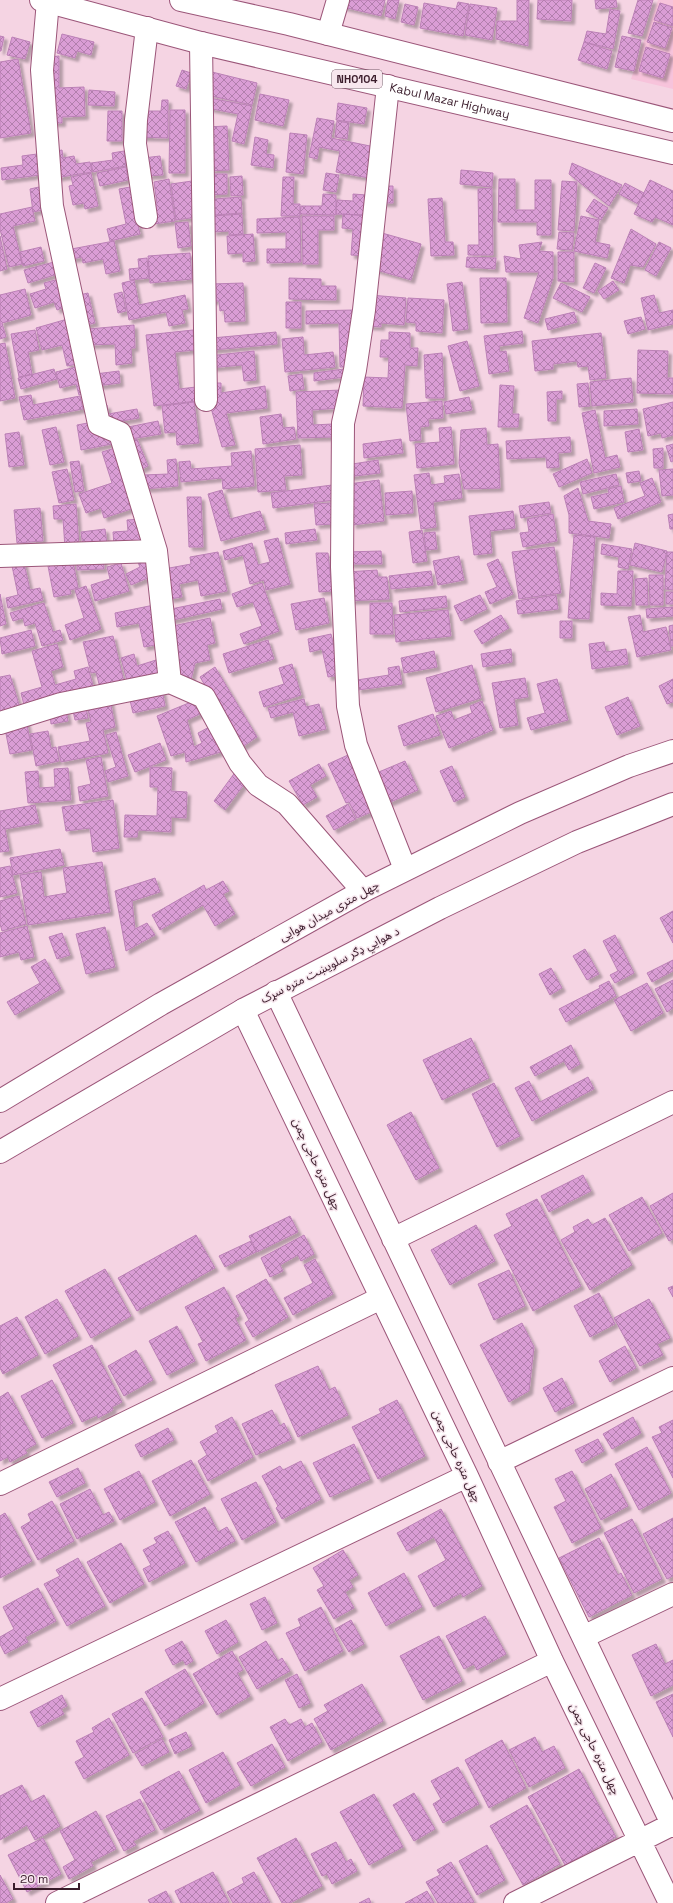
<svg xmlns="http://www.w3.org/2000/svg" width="673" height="1903" font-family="'Space Grotesk','Noto Sans Arabic',sans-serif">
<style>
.built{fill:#f7c3db}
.building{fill:url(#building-cross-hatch);stroke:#bb80b6;filter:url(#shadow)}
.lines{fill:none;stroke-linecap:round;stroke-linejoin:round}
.minor-casing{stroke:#9b5679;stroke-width:24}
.major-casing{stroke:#9b5679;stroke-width:24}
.highway-casing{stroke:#9b5679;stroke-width:24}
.minor{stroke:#fff;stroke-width:22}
.major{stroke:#fff;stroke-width:22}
.highway{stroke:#fff;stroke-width:22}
.labels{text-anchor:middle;stroke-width:3;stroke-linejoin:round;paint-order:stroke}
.shield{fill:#f7e7ee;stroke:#735966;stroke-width:1}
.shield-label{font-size:11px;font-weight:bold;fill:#3a1c2b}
.street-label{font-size:12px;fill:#3a1c2b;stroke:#f7e7ee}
</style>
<defs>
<pattern id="building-cross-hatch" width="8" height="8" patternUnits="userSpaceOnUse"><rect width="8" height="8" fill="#da9dd5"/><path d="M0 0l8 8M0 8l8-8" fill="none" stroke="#b27fad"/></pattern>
<filter id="shadow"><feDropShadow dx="3.5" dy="3.5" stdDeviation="1" flood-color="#0004"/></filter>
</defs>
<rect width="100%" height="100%" fill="#f5d4e3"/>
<path class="built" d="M658,0H673V89L631,79Z"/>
<path class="building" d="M345,0H385L381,16L343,7Z
M388,0H399L395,19L385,16Z
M517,0H529L528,46L496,39L497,21H517Z
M538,0H572L571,21L537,19Z
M595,0H616L617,7L596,9Z
M638,0H653L642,36L628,33Z
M458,2L469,4L463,36L420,28L424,3L456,9Z
M660,3L673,7V26L654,20Z
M405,4L418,7L414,25L401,22Z
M470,4L497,8L492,40L465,35Z
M610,9L620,11L613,49L584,42L587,31L606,34Z
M654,22L672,28L665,48L647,42Z
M62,34L94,42L91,55L77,51L75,58L57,53Z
M0,36L4,37L1,51H0Z
M622,36L641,40L634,71L615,67Z
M12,37L30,42L25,59L7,55Z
M584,42L612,51L607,69L578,60Z
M646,47L670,54L663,78L639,71Z
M59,56V88L84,87L85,116L62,117V123H49L48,57Z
M18,59L31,133L0,138V62Z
M182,70L191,73L186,89L176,86Z
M212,72L257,83L252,105L207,95Z
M89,90L115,92L114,106L88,105Z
M260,94L289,100L283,126L255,120Z
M209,98L252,106L244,144L232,141L238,114L207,108Z
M162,100H168V138L138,137V111H161Z
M338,103L367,108L364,124L336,120Z
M170,110H185V173H169Z
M108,111H122V141H107Z
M317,118L334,121L331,138L375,147L369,178L336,172L340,151L319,147L317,159L309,157Z
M337,121L349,123L347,139L335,137Z
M227,126L229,170L206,171L204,127Z
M290,133L307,135L303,174L286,172Z
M255,137L268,140L266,154L274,155L273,168L251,165Z
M62,150L63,158L74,156L76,164L90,162L92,172L55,178L51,152Z
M124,151L126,166L93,172L91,163L113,160L112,153Z
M37,154L40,175L2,180L1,168L23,165L22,156Z
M160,156L163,175L145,176L143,158Z
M572,163L622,185L609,206L569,174Z
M126,167L128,180L100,186L97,173Z
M461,170L493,173L492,187L460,184Z
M91,173L98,206L85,209L84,203L73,205L69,186L73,185L71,177Z
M326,173L339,175L336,192L323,190Z
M208,174H227V194L208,195Z
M242,176L243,195L231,196L230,177Z
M283,177H294L293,204H300V216H281Z
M169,179L175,221L154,224L151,206L157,204L154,182Z
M499,179H515V210H535V180H551V235H537V222H498Z
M650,180L673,191V225L655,217L652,222L634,214Z
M192,181L197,217L176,220L171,184Z
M562,181L577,182L574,231L558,230Z
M625,183L644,193L638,204L619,194Z
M384,186H393V203H383Z
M39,187L43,210L33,212L30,189Z
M130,187L140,234L110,241L107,229L126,224L119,189Z
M492,188L493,255H468V245H479L478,189Z
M323,194L336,195V215L300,214L301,206H322Z
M353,194L367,195V215L336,214L337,200L353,201Z
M241,197L242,213L215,215L214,199Z
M442,198L445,242H453L454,255L431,256L428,199Z
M594,199L608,208L601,220L586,211Z
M32,207L35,221L13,226L22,264L9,267L0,229V214Z
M242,214L243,234L229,235V231L213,232L212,216Z
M343,214L368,216L365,256L351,255L353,229L342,228Z
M302,216H334V230H318V264H303Z
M581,216L599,220L595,242L610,245L607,258L574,251Z
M300,217L301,262L267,263V249H286V232L257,233V219Z
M188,222L191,246L178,248L175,223Z
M631,229L656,244L643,267L630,265L624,283L611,278Z
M559,232L574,233L572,250L557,249Z
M382,233L421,244L411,280L373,269Z
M253,234L255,261L243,262V253L228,254L227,236Z
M0,236L7,269L0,271Z
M114,241L120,271L106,274L103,259L83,263L82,257L68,260L66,250Z
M542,242L539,251L553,252V278L538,323L524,318L539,272H506L504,256L521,259L519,245Z
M659,242L671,248L656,276L645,270Z
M41,247L44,261L23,266L20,252Z
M558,252H574V282L558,281Z
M190,253L192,279L150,283L148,256Z
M467,257L496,258L495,269L466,267Z
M147,258L149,278L130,280L129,269L139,268L138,259Z
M54,262L58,274L28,283L24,270Z
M595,263L606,268L594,293L583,288Z
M289,278L321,279V286H336V300L289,299Z
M480,278H506L507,322L481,323Z
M59,279L67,306L57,310L54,302L35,308L30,294L46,289L44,283Z
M134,280L139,305L185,295L188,309L182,310L185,323L169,326L166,312L129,320L122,283Z
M613,281L619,290L604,299L598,291Z
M462,282L468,329L453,331L447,284Z
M243,283L245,321L225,322L224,310L220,311L219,301H211V284Z
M561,283L590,297L582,312L553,298Z
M25,289L31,315L2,323L6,337L0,339V295Z
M122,292L126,311L118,313L114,294Z
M88,293L95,323L82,326L75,296Z
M370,295L406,298L404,325L381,323V327L367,326Z
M654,295L659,313L673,310V324L648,330L641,298Z
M408,298L444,300L442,333L416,331V323L406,322Z
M286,302H301V328H286Z
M354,310L355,367H340L339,323L306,324V311Z
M574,312L577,322L548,330L545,319Z
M641,317L645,329L628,334L624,321Z
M71,318L82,363L67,366L62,345L42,350L36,328Z
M134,325L135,348H131L132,363L116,365L115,344L89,345L88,329Z
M35,330L39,350L28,352L32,374L19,377L11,334Z
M193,330L195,350L175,352L179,389L196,387L197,401L154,406L146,335Z
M522,331L523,343L499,346L500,352L506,351L509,371L489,374L484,336Z
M276,332L277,344L213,350L212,338Z
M389,332L410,333V348H418L417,366L405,365L402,408L363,406L364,377L388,378L389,357H380L381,340H389Z
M601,333L606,378L590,380L588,366L578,367L577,361L553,364V369L535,371L532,341Z
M303,337L304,355L333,352L335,367L285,372L282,339Z
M467,341L479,386L460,391L448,346Z
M5,343L15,398L0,401V344Z
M638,350L668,351L667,378H673V394L637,393Z
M254,351L256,380L244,381L242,365L209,368L208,356Z
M442,353L444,398H426L424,355Z
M83,365L90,392L79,395L76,384L60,388L56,372Z
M54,369L57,379L21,389L18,378Z
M344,369L345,377L314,381V373Z
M119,371L120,383L97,386L95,374Z
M302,374L304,389L290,391L288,376Z
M631,378L633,402L592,406L590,382Z
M209,383H221V393L265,386L267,408L226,413L235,445L222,447L211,408Z
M588,383L590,406L579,407L577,384Z
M500,385L514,386L512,414H519L518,427H498Z
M341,390L342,408L312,410L313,425L332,424V437L298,438L296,392Z
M562,391V399H556V421H548L547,392Z
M31,395L33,405L80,396L83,409L24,420L19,397Z
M469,397L472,410L446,414L444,402Z
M442,401L443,418L428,419L429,426L420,427L421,440L410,441L406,404Z
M194,402L199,443L177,445L176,432L165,433L162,406Z
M673,402V435L662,438L661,433L648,436L643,409Z
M107,405L108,414L137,409L139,418L104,424L101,406Z
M637,409L638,424L604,426V411Z
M595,410L605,458L617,455L620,467L594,473L582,413Z
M281,414L283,428L294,427L296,439L263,444L260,417Z
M158,421L161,434L125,440L123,428Z
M93,422L110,430L112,444L81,450L77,425Z
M56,427L64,462L50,465L42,430Z
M451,427L454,464L417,468L415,444L440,442L439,428Z
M486,428L487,445L498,444L500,488L464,489L459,463L461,430Z
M639,429L643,450L628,452L625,432Z
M19,432L24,465L9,467L5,434Z
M570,437L571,452L558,453L559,467L547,468L546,457L507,459L506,441Z
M137,439L148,466L138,471L126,444Z
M401,439L403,453L364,458L363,444Z
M673,444V461L671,462L666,446Z
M300,445L302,475L284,476L286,490L258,492L255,449Z
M115,448L140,506L104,518L101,508L86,513L79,494L112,483L102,452Z
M663,448V468H654L653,449Z
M251,451L254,486L223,489L222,478L181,482L179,462L190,461L191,469L232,466L231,453Z
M176,459L178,486L144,489L143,475L168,474L167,460Z
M587,459L592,473L559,487L553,474Z
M378,460L380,473L347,477L346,465Z
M79,461L84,491L75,492L70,462Z
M67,469L74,500L59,503L52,472Z
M673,469V495L662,496L659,470Z
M639,471L641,481L628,483L626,473Z
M429,473L431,485L445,483L444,476L459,474L462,498L433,502L436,527L421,529L414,475Z
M616,474L619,485L583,494L580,482Z
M652,478L661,502L618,519L614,508L645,496L640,483Z
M379,480L384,521L353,525L348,484Z
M332,485L334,500L273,508L271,493Z
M621,486L624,502L594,509L591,497L609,493L608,489Z
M578,488L588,521L611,524L609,538L569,533V515L564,496Z
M222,490L230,519L260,511L266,529L221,541L208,494Z
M412,491L413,513L386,515L385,493Z
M187,497H201L203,547H189Z
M549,502L551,513L521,518L519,506Z
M331,503L333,524L316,525L314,504Z
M76,504L79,547L65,548L63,519H54L53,506Z
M40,508L43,541L17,543L14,510Z
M513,511L515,528L490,531L492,553L474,555L469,516Z
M553,514L557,541L523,547L520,533L529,532L527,519Z
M673,514V529H670L668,515Z
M140,519L142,544L114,546L113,532L128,531L127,520Z
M105,529L107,544L83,547L81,532Z
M315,529L317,540L286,544L285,533Z
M422,530L427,561L413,563L409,532Z
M435,532L437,549L426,550L424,533Z
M574,535L595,537L589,619L568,618Z
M278,538L290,584L266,590L264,580L250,584L243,555L225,560L223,551L252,543L258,565L270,562L264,541Z
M635,543L667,551L662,572L630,565Z
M602,544L632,549L628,569L618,567L619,557L601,554Z
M554,547L561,593L519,599L512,552Z
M381,551L382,564H346V552Z
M218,552L227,591L201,596L198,580L179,584L182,597L170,599L164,569L191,564L190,557Z
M667,552H673V590L665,589Z
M316,553H328L332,591L319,592Z
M146,554L155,575L131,585L126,574L140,567L136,558Z
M103,555L104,569L77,570V556Z
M72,556L78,588L70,590L71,594L54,597L47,561Z
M459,556L464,580L438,585L433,561Z
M23,559L30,590L40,588L43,600L8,608L6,598L18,595L11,561Z
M498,559L513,594L490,604L485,592L497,587L487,564Z
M121,563L129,591L95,601L91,585L110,579L107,567Z
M377,570L378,577H387L389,599L347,601L346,572Z
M431,571L433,585L391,589L389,576Z
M618,571H633L631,606L601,605V593L617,594Z
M649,575H663V605H650Z
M647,578L648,605H636L635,579Z
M262,583L279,631L244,644L240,634L262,626L253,602L237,607L232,594Z
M86,586L101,629L70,640L65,625L84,618L75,590Z
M666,592H673V604H666Z
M0,594L6,624L0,626Z
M480,595L487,609L461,621L454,606Z
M556,595L558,609L518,614L516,601Z
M446,596L447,607L400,612L399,601Z
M324,598L329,623L296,630L291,604Z
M220,599L222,609L169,621L166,610Z
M44,603L53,632L60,630L63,640L42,646L35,623L25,626L23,618L13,621L10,613Z
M370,603H392L393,634H370Z
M154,605L161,644L144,647L139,623L117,627L115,613Z
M673,607V616L647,618L646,609Z
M448,610L451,636L396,642L394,615Z
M501,615L509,628L482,644L474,631Z
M640,615L643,632L666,627L671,650L637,657L628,617Z
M210,618L215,643L207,645L210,660L195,663L191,680L176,674L168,627Z
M560,621H572V638H560Z
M673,625V646H671L669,626Z
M31,630L35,646L2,654L0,638Z
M331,634L340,675L328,677L322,649L310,652L308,639Z
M113,636L124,682L100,688L96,672L91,673L83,642Z
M268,640L274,659L229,673L223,654Z
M604,642L606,652L626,649L628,664L592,669L589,644Z
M57,644L63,667L51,671L55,685L76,679L74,671L88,667L94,689L25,709L21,693L42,687L32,651Z
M511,649L512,662L483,667L481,654Z
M434,651L437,667L404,673L401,658Z
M134,654L137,666L156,660L160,673L127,681L121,658Z
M292,664L301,695L264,707L259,692L284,684L279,668Z
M472,665L481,698L436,712L426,678Z
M399,666L402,684L358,690L357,680L389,675L388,668Z
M215,667L257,737L242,747L200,677Z
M10,675L20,708L0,713V677Z
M525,678L528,697L514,699L518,725L500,728L492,683Z
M557,679L568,720L531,730L527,718L545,713L537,684Z
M673,679V702L667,704L659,686Z
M162,689L165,706L133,713L129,696Z
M628,697L640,726L617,735L605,707Z
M304,699L306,707L319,704L326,729L299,736L293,712L271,718L268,708Z
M110,700L115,727L103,730L108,753L61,762L58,747L90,741L86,723L91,722L87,705Z
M196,700L202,713L187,720L194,747L202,743L198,733L215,724L228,750L186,762L185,752L171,756L157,716Z
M482,701L493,730L449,748L436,716L451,711L454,720L472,713L470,706Z
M85,703L88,718L75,720L72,706Z
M66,710L68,721L51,724L50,713Z
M433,714L440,735L404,746L398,726Z
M26,720L32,750L10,754L4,724Z
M48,731L51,748L56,747L59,761L36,766L30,734Z
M116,732L128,776L108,782L105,771L116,767L106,735Z
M160,743L166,760L135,772L128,755Z
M348,755L374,811L357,818L349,802L346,803L328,764Z
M101,757L108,796L80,801L78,787L91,784L86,760Z
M405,761L418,790L386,804L374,774Z
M319,764L326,776L310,785L317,797L303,805L289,781Z
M452,766L465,797L454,802L440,771Z
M150,767L172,768L171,791L187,792L186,818L171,817V832L138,830L137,837H124L125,815L157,816L158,787H150Z
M68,768L71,800L28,803L25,772L38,771L39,788L55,787L54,769Z
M236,771L248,779L225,810L214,801Z
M113,800L119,848L93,852L90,828L66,831L62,807Z
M348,804L356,819L334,830L326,816Z
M35,805L39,823L5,829L9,851L0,852V811Z
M60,849L64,865L13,875L10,858Z
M102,862L110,912L28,925L20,875L41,872L44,897L67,893L63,868Z
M10,866L17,893L0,897V868Z
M155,878L160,892L132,901L135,929L147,923L155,935L126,951L115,891Z
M223,881L229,891L223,894L235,914L215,926L203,905L160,930L152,915L204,885L206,890Z
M19,896L26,924L2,931L0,924V901Z
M673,911V943L660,918Z
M27,926L34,957L21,960L19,952L0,957V933Z
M105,927L115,967L86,974L76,934Z
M62,933L70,955L57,959L49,937Z
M615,935L634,973L615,983L610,975L618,971L603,941Z
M585,949L599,974L587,980L573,956Z
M45,959L61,989L15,1015L7,1002L40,983L31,967Z
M673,960V971L652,982L647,973Z
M551,968L562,988L550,995L539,974Z
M673,980V1008L667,1012L655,989Z
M609,981L616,996L566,1022L559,1009L600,988L599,986Z
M647,983L663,1013L631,1031L614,1000Z
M471,1038L489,1078L442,1100L423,1060Z
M571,1045L580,1064L569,1070L564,1061L535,1076L530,1067Z
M588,1077L594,1089L532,1121L515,1088L529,1081L540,1102Z
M494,1083L520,1136L497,1147L472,1094Z
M411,1112L439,1168L416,1180L387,1125Z
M583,1175L591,1191L549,1212L541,1196Z
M673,1193V1239L669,1241L650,1206Z
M642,1197L662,1233L629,1251L609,1215Z
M537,1199L581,1286L533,1311L494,1235L512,1226L506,1214Z
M290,1216L298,1232L257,1252L249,1236Z
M605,1218L632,1265L590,1290L561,1240L575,1232L573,1227L588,1219L592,1225Z
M476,1225L495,1261L450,1285L431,1250Z
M196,1235L215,1268L137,1311L118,1278Z
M304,1235L314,1254L301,1261L298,1255L280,1265L283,1271L270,1277L261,1258Z
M251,1241L256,1252L225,1267L219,1256Z
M315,1259L333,1294L293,1315L284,1298L313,1283L304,1265Z
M105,1269L131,1316L91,1338L65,1291Z
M509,1270L525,1306L494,1320L478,1284Z
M266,1279L288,1317L253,1337L245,1323L249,1320L236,1296Z
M673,1286V1297L668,1288Z
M224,1287L239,1316L235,1318L246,1340L206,1361L198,1344L203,1342L185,1307Z
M599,1293L615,1324L590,1337L574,1306Z
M57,1299L78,1336L45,1354L25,1317Z
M649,1299L670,1338L657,1344L663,1355L640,1366L614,1318Z
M17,1317L38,1355L3,1374L0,1368V1326Z
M522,1323L534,1347L529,1391L509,1402L480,1345Z
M177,1326L195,1361L167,1375L149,1341Z
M92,1345L122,1402L112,1407L113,1410L98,1418L97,1415L82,1422L53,1365Z
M625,1346L636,1368L610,1382L599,1361Z
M136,1350L153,1380L124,1396L108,1366Z
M318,1366L329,1390L335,1387L348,1415L298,1437L275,1385Z
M562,1378L574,1403L555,1412L543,1388Z
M52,1380L73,1423L42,1438L21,1396Z
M8,1392L36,1444L25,1450L27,1453L10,1462L8,1457L0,1461V1397Z
M397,1400L425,1456L378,1479L352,1427L381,1413L379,1409Z
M272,1410L280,1426L284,1423L292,1439L256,1455L242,1424Z
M232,1417L253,1457L208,1481L198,1461L207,1455L200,1442L218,1432L215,1426Z
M633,1417L641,1433L612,1449L603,1434Z
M673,1420V1478L652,1437L662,1433L659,1427Z
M168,1428L174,1440L141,1457L135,1445Z
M598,1439L604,1451L582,1463L575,1450Z
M354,1444L370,1479L330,1497L313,1463Z
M647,1447L671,1493L639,1510L615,1464Z
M191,1460L210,1494L170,1516L152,1481Z
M301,1461L321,1499L282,1519L276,1508L278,1506L262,1476L280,1466L283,1470Z
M78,1468L85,1483L57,1497L49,1482Z
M139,1471L155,1502L120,1520L104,1489Z
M572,1471L601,1528L572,1543L554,1507L566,1501L555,1479Z
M611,1474L628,1506L601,1520L585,1489Z
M256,1482L276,1522L242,1540L221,1499Z
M90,1489L103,1515L109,1512L114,1521L77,1539L60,1504Z
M52,1501L74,1541L38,1560L21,1527L31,1521L28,1514Z
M205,1507L218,1532L227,1527L235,1541L196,1562L175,1522Z
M441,1509L482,1586L463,1597L461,1593L434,1607L418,1576L446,1560L434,1537L407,1551L397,1533Z
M5,1513L32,1561L0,1578V1516Z
M673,1518V1576L667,1579L643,1534Z
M632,1519L662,1579L634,1593L604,1533Z
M168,1531L185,1563L149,1582L143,1569L151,1565L143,1550L157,1543L154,1538Z
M599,1538L618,1575L621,1573L632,1595L589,1617L559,1558Z
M121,1543L144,1584L110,1603L87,1562Z
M343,1550L358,1575L349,1580L353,1587L345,1592L354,1608L334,1619L317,1590L324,1586L313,1568Z
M78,1558L105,1606L67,1626L44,1584L60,1576L56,1570Z
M404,1573L422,1607L386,1626L368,1593Z
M38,1588L56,1621L25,1637L28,1642L5,1654L0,1644V1637L14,1629L3,1607Z
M265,1597L277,1623L262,1630L250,1604Z
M321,1607L343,1651L305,1671L286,1633L301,1626L298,1619Z
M485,1616L506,1654L477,1670L474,1664L464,1669L446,1636Z
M226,1620L238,1642L217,1654L205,1631Z
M351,1620L364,1644L349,1652L335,1629Z
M439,1636L462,1681L423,1700L400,1656Z
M182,1641L193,1661L186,1665L183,1660L173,1665L165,1650Z
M266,1641L278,1661L282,1658L290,1671L257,1689L239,1657Z
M656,1644L665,1664L673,1660V1685L651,1696L632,1655Z
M232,1651L243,1670L237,1673L250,1696L217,1715L193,1674Z
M185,1669L204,1703L165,1726L145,1692Z
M297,1674L310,1703L299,1708L285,1680Z
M362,1684L383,1721L331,1750L314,1719L328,1711L324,1705Z
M673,1694V1737L656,1702Z
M62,1695L67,1706L61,1709L64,1714L38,1727L30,1712Z
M142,1698L163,1737L133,1753L112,1714Z
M109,1718L129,1755L84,1779L75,1762L84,1757L76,1741L94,1732L92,1728Z
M285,1719L289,1725L301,1719L305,1727L312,1723L322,1742L288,1761L270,1727Z
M186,1732L192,1746L175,1754L169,1740Z
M535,1737L542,1752L554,1746L565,1768L529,1787L509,1750Z
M162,1739L169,1752L142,1766L135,1754Z
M502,1740L526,1788L489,1808L465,1760Z
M272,1744L285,1767L251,1786L237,1763Z
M223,1752L240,1785L206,1803L189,1770Z
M458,1767L479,1804L443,1823L433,1804L441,1799L431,1781Z
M579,1769L616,1837L565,1865L528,1797Z
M179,1771L200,1810L161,1830L140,1792Z
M22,1785L31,1802L44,1795L60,1826L35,1840L27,1825L0,1840V1796Z
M414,1793L435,1829L414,1841L393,1805Z
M374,1794L403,1847L369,1865L340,1812Z
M140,1799L155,1830L133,1841L136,1845L124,1851L106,1816Z
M527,1805L560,1864L523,1885L490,1826Z
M96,1811L116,1849L91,1862L93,1866L69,1879L63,1867L75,1860L60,1831Z
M43,1838L61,1874L27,1892L8,1855Z
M296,1838L322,1886L290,1903H282L257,1858Z
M336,1842L346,1862L351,1859L357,1871L332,1884L327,1874L322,1876L311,1854Z
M487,1845L505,1880L477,1895L459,1861Z
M451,1862L474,1902L471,1903H438L426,1882L440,1875L437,1870Z
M213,1872L229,1903H181L175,1891Z
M254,1872L270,1903H233L227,1892L244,1883L242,1878Z
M0,1875L13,1899L6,1903H0Z
M166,1891L172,1903H150L148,1900Z
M427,1891L434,1903H405Z
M369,1898L371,1903H359Z"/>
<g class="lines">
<g class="minor-casing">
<path id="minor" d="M48,1L42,70L52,206L99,424L120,433L156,551L170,682L204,697L240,763L258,785L287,804L363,891
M328,34L338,0
M201,43L206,400
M388,86L364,310L355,370L343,423L342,567L348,706L356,745L405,869
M146,217L135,144L136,120L147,28
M0,556L156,551
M0,723L61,704L170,682
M276,992L673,1826
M243,1010L467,1476L552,1661L670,1903
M393,1239L673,1102
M499,1462L673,1378
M0,1484L381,1298
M583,1637L673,1594
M0,1699L467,1476
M57,1903L552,1661
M515,1903L673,1824"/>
</g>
<g class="major-casing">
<path id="major" d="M0,1101L161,1004L363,891L520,813L629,766L673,751
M0,1152L243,1010L440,908L577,842L673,804"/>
</g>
<g class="highway-casing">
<g id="highway">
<path id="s1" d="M41,0L201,43L673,153"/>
<path d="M181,0L289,24L673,121"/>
</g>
</g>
<use href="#minor" class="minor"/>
<use href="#major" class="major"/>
<use href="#highway" class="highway"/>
</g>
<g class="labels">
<rect class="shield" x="332" y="70" width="50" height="18" rx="3"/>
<g class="shield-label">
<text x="357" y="83">NH0104</text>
</g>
<g class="street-label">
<text dy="4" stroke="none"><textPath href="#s1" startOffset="421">Kabul Mazar Highway</textPath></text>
<text transform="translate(329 911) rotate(-29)" y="4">چهل متری میدان هوایی</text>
<text transform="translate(330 965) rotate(-27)" y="4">د هوايي ډګر سلویښت متره سړک</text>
<text transform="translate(317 1164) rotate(65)" y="4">چهل متره حاجی چمن</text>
<text transform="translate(457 1456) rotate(65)" y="4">چهل متره حاجی چمن</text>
<text transform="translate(595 1749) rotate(64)" y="4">چهل متره حاجی چمن</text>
</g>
</g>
<path d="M14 1883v6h65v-6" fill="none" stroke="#3a1c2b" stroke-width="2"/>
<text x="20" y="1883" font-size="12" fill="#3a1c2b" stroke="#f7e7ee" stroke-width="3" paint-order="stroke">20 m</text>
</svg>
